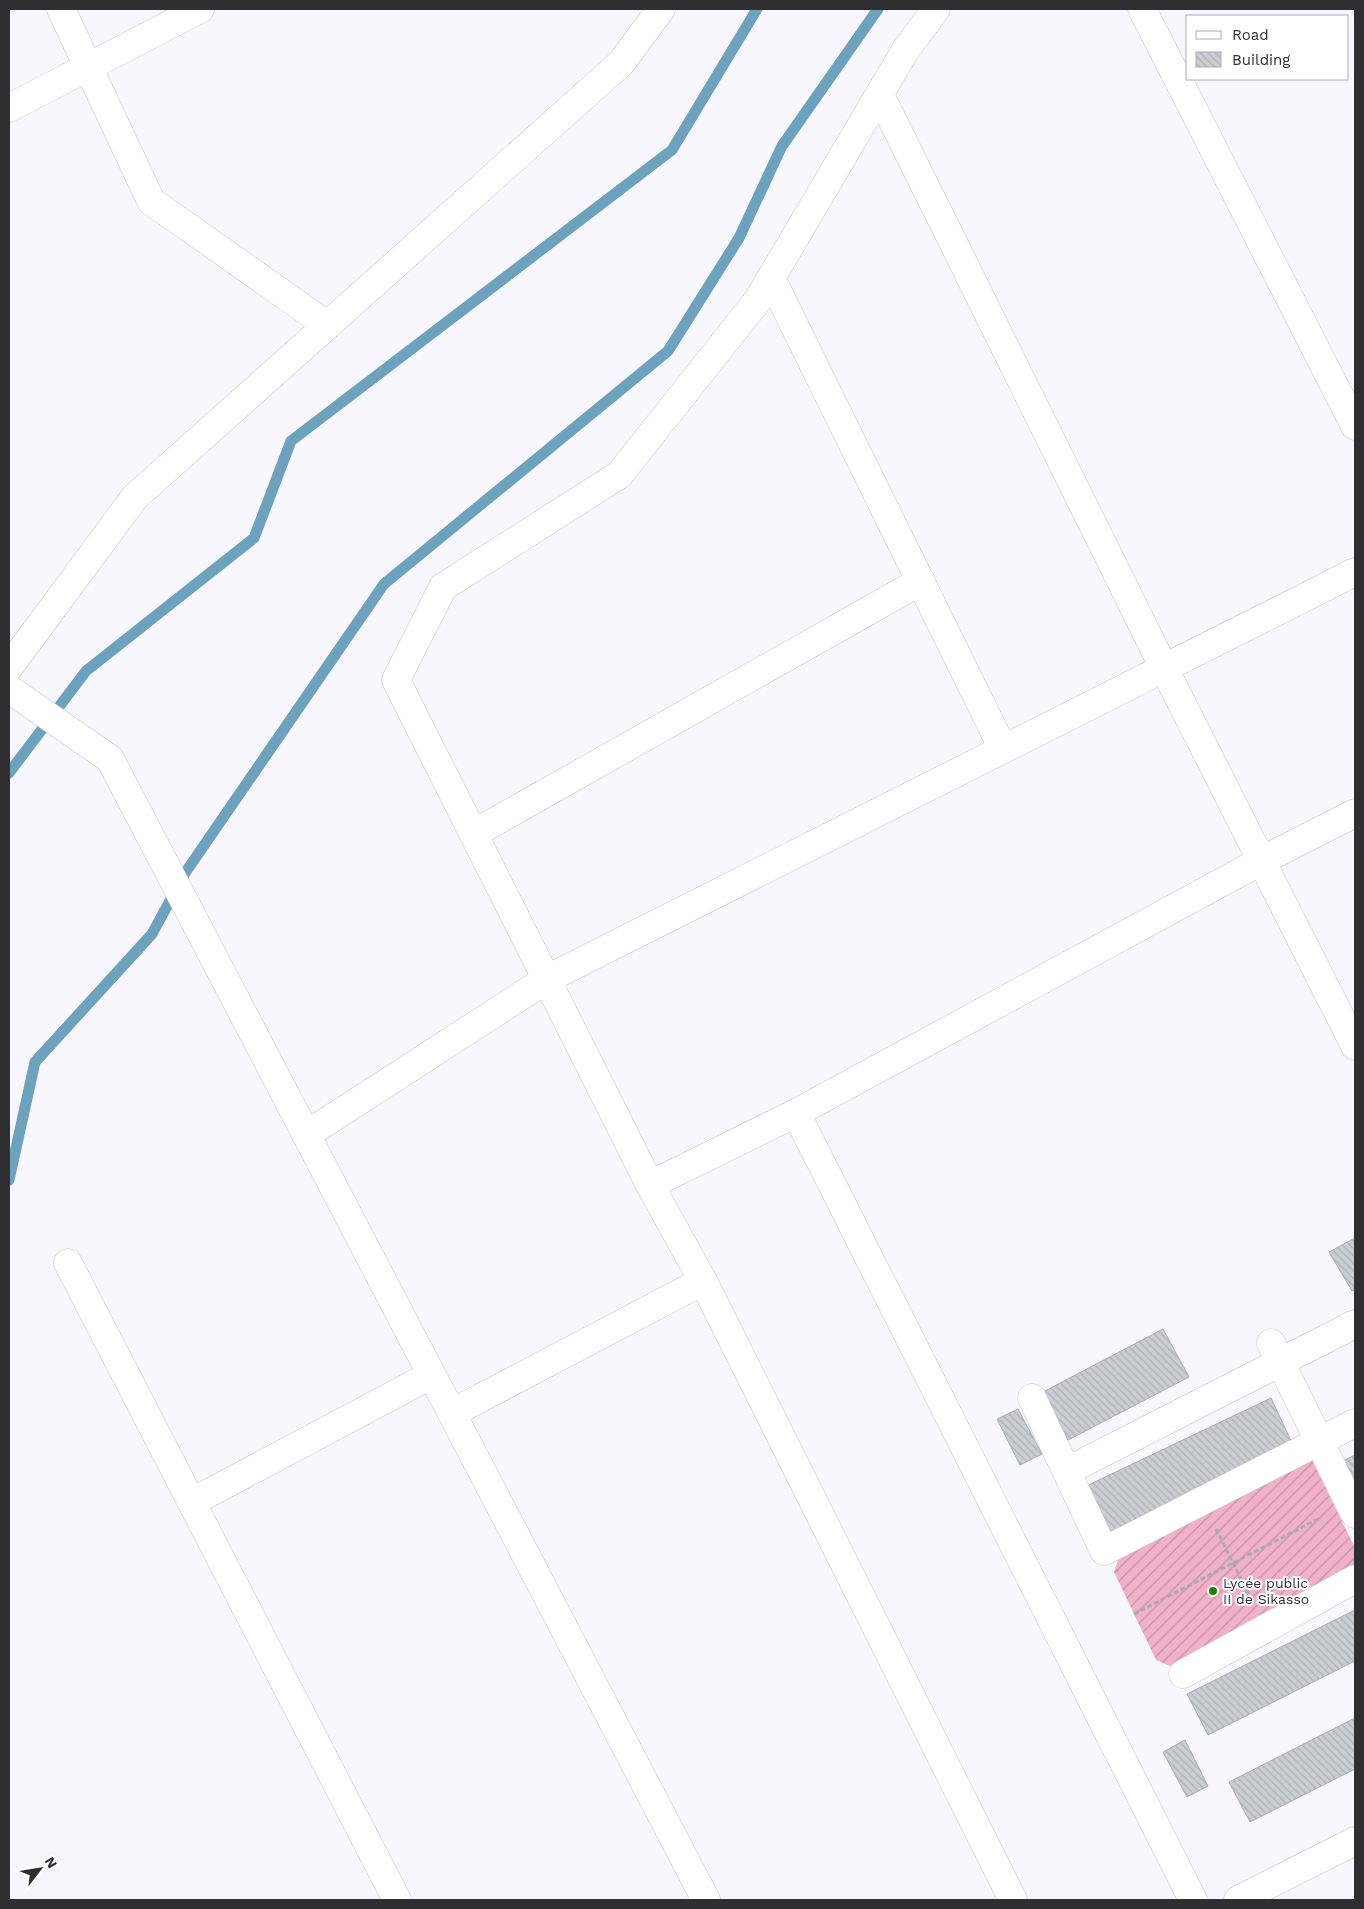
<svg xmlns="http://www.w3.org/2000/svg" width="1364" height="1909" font-family="'Work Sans',sans-serif">
<style>
.garden{fill:url(#garden-furrows)}
.lines{fill:none;stroke-linecap:round;stroke-linejoin:round}
.stream{stroke:#6da2be;stroke-width:11}
.building{fill:url(#building-back-hatch);stroke:#a9acb2}
.minor-casing{stroke:#c5c4ca;stroke-width:29}
.path{stroke:#abaaaf;stroke-width:3;stroke-dasharray:5 2.5;stroke-linecap:butt}
.minor{stroke:#fff;stroke-width:28}
.poi-dot{fill:#1a8700;stroke:#fff;stroke-width:2}
.labels{text-anchor:middle;stroke-width:4;stroke-linejoin:round;paint-order:stroke}
.poi-label{font-size:14px;fill:#2f2f31;stroke:#fff;text-anchor:start}
</style>
<defs>
<pattern id="garden-furrows" width="10" height="10" patternUnits="userSpaceOnUse" patternTransform="scale(1.25)"><rect width="10" height="10" fill="#f1b1c8"/><path d="M-1 1l2-2M0 10L10 0M9 11l2-2" fill="none" stroke="#c490a3"/></pattern>
<pattern id="building-back-hatch" width="6" height="6" patternUnits="userSpaceOnUse" patternTransform="scale(1.25)"><rect width="6" height="6" fill="#cacdd3"/><path d="M-1 5l2 2M0 0l6 6M5-1l2 2" fill="none" stroke="#aeb0b6"/></pattern>
</defs>
<rect width="100%" height="100%" fill="#f8f7fd"/>
<path class="garden" d="M1311,1458L1355,1548V1570L1177,1669L1156,1660L1114,1572L1120,1554Z"/>
<g class="lines">
<path class="stream" d="M9,773L86,671L254,538L291,441L672,150L757,9
M9,1180L35,1062L152,934L185,873L384,584L668,351L739,238L782,146L878,9"/>
</g>
<path class="building" d="M1355,1238V1290L1352,1291L1329,1252Z
M1163,1329L1189,1377L1068,1440L1043,1392Z
M1271,1398L1293,1445L1103,1536L1080,1489Z
M1018,1409L1042,1454L1020,1465L997,1419Z
M1355,1455V1483L1343,1461Z
M1355,1610V1661L1208,1735L1187,1694Z
M1355,1718V1769L1250,1822L1229,1782Z
M1185,1740L1208,1786L1187,1797L1163,1752Z"/>
<g class="lines">
<g class="minor-casing">
<path id="minor" d="M61,9L151,201L327,325
M936,9L905,51L758,300L619,475L443,587L396,680L650,1185L703,1281L1013,1900
M1142,9L1355,426
M880,95L1164,668L1355,1046
M9,108L200,9
M771,278L1003,749
M9,667L135,497L621,63L661,9
M9,689L110,759L706,1900
M473,834L921,581
M796,1113L1193,1900
M306,1135L547,979L1355,572
M650,1185L796,1113L1261,861L1355,813
M68,1263L397,1900
M1271,1343L1355,1514
M1032,1398L1104,1551L1355,1423
M452,1413L703,1281
M1067,1471L1355,1324
M192,1502L431,1375
M1183,1674L1355,1579
M1238,1900L1355,1841"/>
</g>
<path class="path" d="M1216,1529L1251,1599
M1134,1614L1320,1518"/>
<use href="#minor" class="minor"/>
</g>
<circle class="poi-dot" cx="1213" cy="1591" r="5"/>
<g class="labels">
<g class="poi-label">
<text x="1223" y="1588">Lycée public<tspan x="1223" dy="16">II de Sikasso</tspan></text>
</g>
</g>
<rect width="1364" height="1909" fill="none" stroke="#2f2f31" stroke-width="20"/>
<rect x="1186" y="15" width="162" height="65" fill="#ffffff" stroke="#acacad"/>
<rect x="1196" y="31" width="25" height="8" fill="#ffffff" stroke="#acacad"/>
<text x="1232" y="40" font-size="15" fill="#2f2f31">Road</text>
<rect x="1196" y="52" width="25" height="15" fill="url(#building-back-hatch)" stroke="#acacad"/>
<text x="1232" y="65" font-size="15" fill="#2f2f31">Building</text>
<g transform="translate(40 1869) rotate(59)" stroke="#ffffff" stroke-width="4" paint-order="stroke">
<path d="M0-4L9 19L0 12L-9 19Z" fill="#2f2f31"/>
<text y="-8" font-size="14" font-weight="bold" text-anchor="middle" fill="#2f2f31">N</text>
</g>
</svg>
